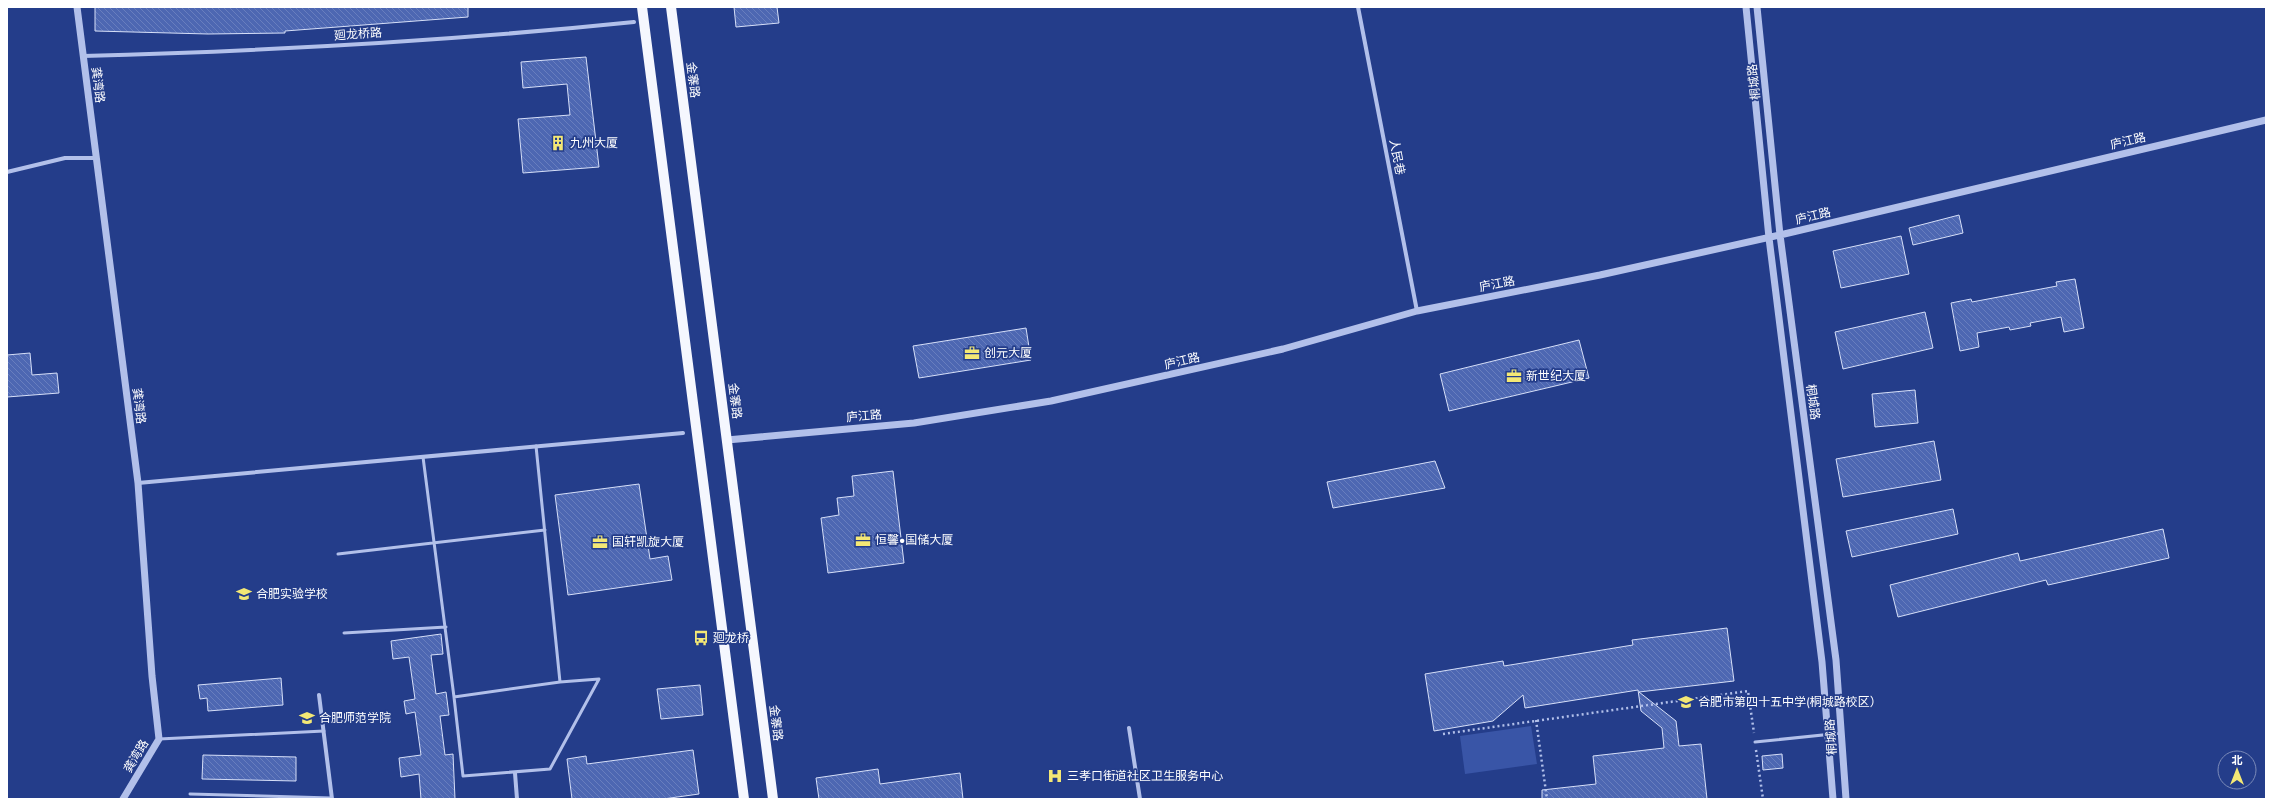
<svg xmlns="http://www.w3.org/2000/svg" width="2273" height="806" font-family="'Nunito Sans','Noto Sans SC',sans-serif">
<style>
.pitch{fill:#3955a7}
.building{fill:url(#building-back-hatch);stroke:#d6dff8}
.lines{fill:none;stroke-linecap:round;stroke-linejoin:round}
.path{stroke:#b2c0ea;stroke-width:2.5;stroke-dasharray:2 3;stroke-linecap:butt}
.service{stroke:#b2c0ea;stroke-width:3}
.minor{stroke:#b2c0ea;stroke-width:4}
.tertiary{stroke:#b2c0ea;stroke-width:7}
.primary{stroke:#f5f7fe;stroke-width:10}
.labels{text-anchor:middle;stroke-width:3.5;stroke-linejoin:round;paint-order:stroke}
.street-label{font-size:12px;fill:#fff;stroke:#243d8a}
.poi-label{font-size:12px;fill:#fff;stroke:#243d8a;text-anchor:start}
</style>
<defs>
<pattern id="building-back-hatch" width="6" height="6" patternUnits="userSpaceOnUse"><rect width="6" height="6" fill="#4d67b2"/><path d="M-1 5l2 2M0 0l6 6M5-1l2 2" fill="none" stroke="#687ebe"/></pattern>
</defs>
<rect width="100%" height="100%" fill="#243d8a"/>
<path class="pitch" d="M1531,726L1537,764L1465,774L1460,736Z"/>
<path class="building" d="M95,7H468V17L285,31V33L208,34L95,31Z
M734,7H777L779,23L736,27Z
M586,57L599,167L523,173L518,119L570,115L567,84L523,88L521,62Z
M1959,215L1963,233L1913,245L1909,228Z
M1901,236L1909,274L1841,288L1833,251Z
M2075,279L2084,328L2064,332L2061,317L2030,323L2031,326L2010,330L2009,327L1977,333L1979,347L1960,351L1951,303L1971,299L1972,302L2057,286L2056,282Z
M1925,312L1933,348L1843,369L1835,332Z
M1026,328L1031,360L919,378L913,346Z
M1579,340L1589,378L1449,411L1440,374Z
M30,353L32,375L57,373L59,393L7,397V355Z
M1915,390L1918,423L1875,427L1872,394Z
M1934,441L1941,480L1843,497L1836,459Z
M1435,461L1445,488L1333,508L1327,482Z
M893,471L904,563L828,573L821,518L839,515L837,498L854,496L852,476Z
M639,484L650,559L668,556L672,580L568,595L555,495Z
M1953,509L1958,534L1852,557L1846,531Z
M2163,529L2169,558L2048,585L2046,580L1898,617L1890,585L2018,553L2020,561Z
M1727,628L1734,681L1639,692L1676,721L1679,746L1701,744L1707,799H1542V790L1596,784L1593,756L1664,748L1662,728L1641,711L1638,690L1525,708L1523,695L1493,721L1434,731L1425,674L1503,661L1504,666L1633,645L1632,640Z
M441,634L443,654L431,655L436,694L446,692L449,715L440,716L445,755L453,754L455,799H421L419,774L401,777L399,758L421,755L415,712L406,714L404,701L415,699L409,657L393,659L391,641Z
M281,678L283,705L208,711L207,698L200,699L198,685Z
M700,685L703,715L661,719L657,689Z
M693,750L699,794L663,799H572L567,759L586,756L587,764Z
M1782,754L1783,768L1763,770L1762,756Z
M203,755L296,757V781L202,779Z
M878,769L880,784L960,773L963,799H819L816,778Z"/>
<g class="lines">
<path class="path" d="M1536,720L1547,799
M1443,734L1748,691L1754,733
M1756,750L1763,799"/>
<path class="service" d="M536,446L560,682
M423,457L454,697
M338,554L545,530
M344,633L446,627
M599,679L550,769L463,776L454,697L560,682Z
M159,739L324,731
M1755,742L1842,733
M190,794L331,798"/>
<path class="minor" d="M1358,7L1417,311
M83,56C267,51 450,41 634,22
M7,172L65,158H96
M138,483L683,433
M319,695L332,799
M1129,728L1140,799
M515,773L517,799"/>
<path class="tertiary" d="M77,7L138,483L152,676L159,739L123,799
M1746,7L1769,238L1822,662L1833,799
M1757,7L1780,235L1836,660L1846,799
M727,440L914,423L1051,401L1283,349L1417,311L1600,275L1780,235L2266,120"/>
<path class="primary" d="M642,7L744,799
M671,7L773,799"/>
</g>
<defs>
<g id="building-bare" transform="scale(1.2)"><path d="M-4-6H4V6H1V3H-1V6H-4ZM-2.5-4.3h1.7v1.8h-1.7ZM.8-4.3h1.7v1.8H.8ZM-2.5-1h1.7V.8h-1.7ZM.8-1h1.7V.8H.8Z" fill="#f4e875" stroke="#243d8a" stroke-width="2.5" paint-order="stroke"/></g>
<g id="office-bare" transform="scale(1.2)"><path d="M-6-3h4V-5.5h4V-3h4V5H-6ZM-1-4.5V-3h2v-1.5ZM-6 0V1H6V0Z" fill="#f4e875" stroke="#243d8a" stroke-width="2.5" paint-order="stroke"/></g>
<g id="school-bare" transform="scale(1.2)"><path d="M0-5L7-2L0 1L-7-2ZM-4 1L0 2.5L4 1V4Q0 6-4 4Z" fill="#f4e875" stroke="#243d8a" stroke-width="2.5" paint-order="stroke"/></g>
<g id="bus-bare" transform="scale(1.2)"><path d="M-5-6H5V4H4V6H2V4H-2V6H-4V4H-5ZM-3.5-4V0h7V-4ZM-3.5 1.2v1.5H-2V1.2ZM2 1.2v1.5H3.5V1.2Z" fill="#f4e875" stroke="#243d8a" stroke-width="2.5" paint-order="stroke"/></g>
<g id="university-bare" transform="scale(1.2)"><path d="M0-5L7-2L0 1L-7-2ZM-4 1L0 2.5L4 1V4Q0 6-4 4Z" fill="#f4e875" stroke="#243d8a" stroke-width="2.5" paint-order="stroke"/></g>
<g id="hospital-bare" transform="scale(1.2)"><path d="M-5-5h3v3.5h4V-5h3V5h-3V1.5h-4V5h-3Z" fill="#f4e875" stroke="#243d8a" stroke-width="2.5" paint-order="stroke"/></g>
</defs>
<g fill-rule="evenodd">
<use href="#building-bare" x="558" y="143"/>
<use href="#office-bare" x="972" y="353"/>
<use href="#office-bare" x="1514" y="376"/>
<use href="#office-bare" x="863" y="540"/>
<use href="#office-bare" x="600" y="542"/>
<use href="#school-bare" x="244" y="594"/>
<use href="#bus-bare" x="701" y="638"/>
<use href="#school-bare" x="1686" y="702"/>
<use href="#university-bare" x="307" y="718"/>
<use href="#hospital-bare" x="1055" y="776"/>
</g>
<g class="labels">
<g class="street-label">
<text transform="translate(358 34) rotate(-4)" y="4">廻龙桥路</text>
<text transform="translate(693 80) rotate(83)" y="4">金寨路</text>
<text transform="translate(1754 82) rotate(-96)" y="4">桐城路</text>
<text transform="translate(98 85) rotate(83)" y="4">龚湾路</text>
<text transform="translate(2128 141) rotate(-13)" y="4">庐江路</text>
<text transform="translate(1397 157) rotate(79)" y="4">人民巷</text>
<text transform="translate(1813 216) rotate(-13)" y="4">庐江路</text>
<text transform="translate(1497 284) rotate(-11)" y="4">庐江路</text>
<text transform="translate(1182 361) rotate(-13)" y="4">庐江路</text>
<text transform="translate(735 401) rotate(83)" y="4">金寨路</text>
<text transform="translate(1813 402) rotate(82)" y="4">桐城路</text>
<text transform="translate(139 406) rotate(83)" y="4">龚湾路</text>
<text transform="translate(864 416) rotate(-5)" y="4">庐江路</text>
<text transform="translate(776 723) rotate(83)" y="4">金寨路</text>
<text transform="translate(1831 737) rotate(-94)" y="4">桐城路</text>
<text transform="translate(136 756) rotate(-59)" y="4">龚湾路</text>
</g>
<g class="poi-label">
<text x="570" y="147">九州大厦</text>
<text x="984" y="357">创元大厦</text>
<text x="1526" y="380">新世纪大厦</text>
<text x="875" y="544">恒馨•国储大厦</text>
<text x="612" y="546">国轩凯旋大厦</text>
<text x="256" y="598">合肥实验学校</text>
<text x="713" y="642">廻龙桥</text>
<text x="1698" y="706">合肥市第四十五中学(桐城路校区）</text>
<text x="319" y="722">合肥师范学院</text>
<text x="1067" y="780">三孝口街道社区卫生服务中心</text>
</g>
</g>
<rect width="2273" height="806" fill="none" stroke="#ffffff" stroke-width="16"/>
<g transform="translate(2237 770)"><circle r="19" fill="#243d8a" stroke="#7c8bb9"/>
<path d="M0-3L7 15L0 10L-7 15Z" fill="#f4e875"/>
<text y="-6" font-size="11" font-weight="bold" text-anchor="middle" fill="#ffffff">北</text>
</g>
</svg>
